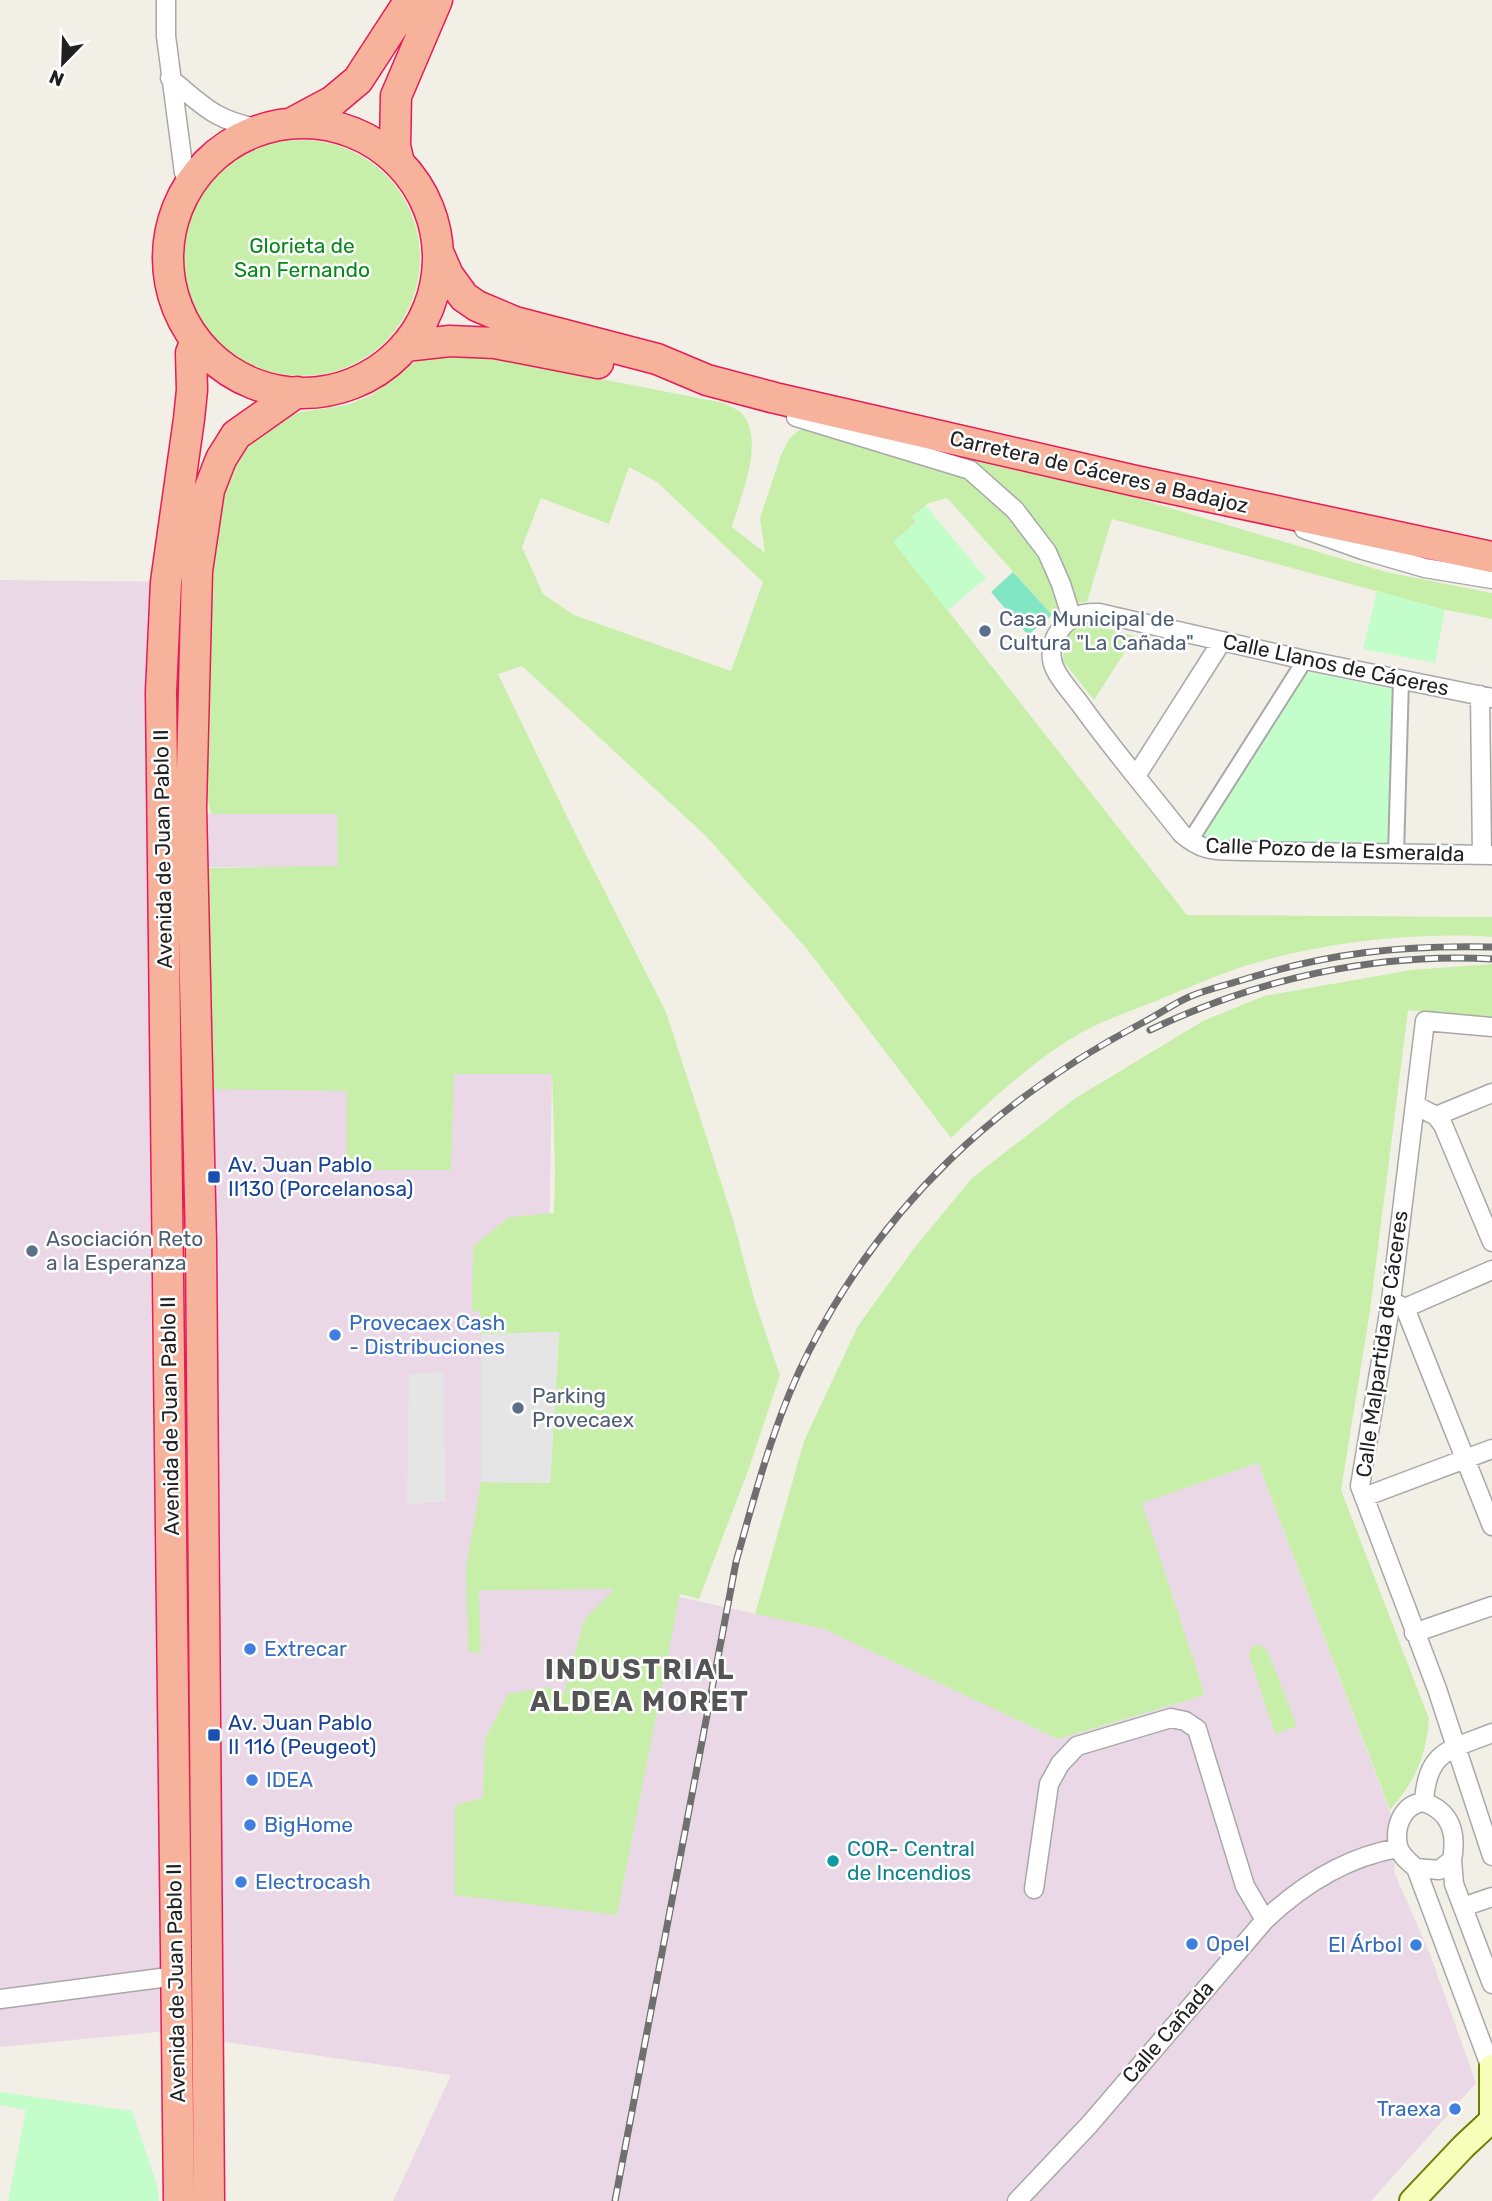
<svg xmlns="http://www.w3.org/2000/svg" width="1492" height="2201" font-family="Rubik,sans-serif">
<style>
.industrial{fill:#ebd8e7}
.grass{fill:#c8efaa;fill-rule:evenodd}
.park{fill:#c2fdca}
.pitch{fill:#80e6c4}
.parking{fill:#e5e5e5}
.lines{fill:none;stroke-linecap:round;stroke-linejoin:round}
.pedestrian-casing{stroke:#a8a8a8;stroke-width:18}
.minor-casing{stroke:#a8a8a8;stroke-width:21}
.secondary-casing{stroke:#6b8000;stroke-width:28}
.trunk-casing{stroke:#e81b57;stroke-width:33}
.pedestrian{stroke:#fff;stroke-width:14}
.minor{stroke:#fff;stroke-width:18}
.secondary{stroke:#f7feb9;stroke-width:24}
.trunk{stroke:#f6b29b;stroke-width:30}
.rail-casing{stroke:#6f6f6f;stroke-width:7}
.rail{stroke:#fff;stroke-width:4.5;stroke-dasharray:13;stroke-linecap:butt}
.service-dot{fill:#5c6f8a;stroke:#fff;stroke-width:2.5}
.transit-dot{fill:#1a4fb4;stroke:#fff;stroke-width:2.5}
.shop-dot{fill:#3f7fe0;stroke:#fff;stroke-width:2.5}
.culture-dot{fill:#0f9aa8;stroke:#fff;stroke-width:2.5}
.labels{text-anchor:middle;stroke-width:5;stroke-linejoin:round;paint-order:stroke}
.park-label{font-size:21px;fill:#038a16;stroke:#fff}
.street-label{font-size:21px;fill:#212121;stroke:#fff}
.service-label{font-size:21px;fill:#4e5e75;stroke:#fff;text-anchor:start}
.transit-label{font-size:21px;fill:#164399;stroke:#fff;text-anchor:start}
.shop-label{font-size:21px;fill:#366cbe;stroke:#fff;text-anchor:start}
.culture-label{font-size:21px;fill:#0d838f;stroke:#fff;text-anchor:start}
.district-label{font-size:28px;font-weight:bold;letter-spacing:2px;fill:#545454;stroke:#fff}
</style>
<rect width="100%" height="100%" fill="#f2efe7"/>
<path class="industrial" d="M0,580L183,582L216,585L206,814H337L338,867H207L209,1083L348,1086L347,1170H450L454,1074L552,1073L547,1362L540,1483L481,1482L594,1578L824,1629L1058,1739L1205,1695L1141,1503L1258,1463L1397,1830L1394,1872L1430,1954L1476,2083L1371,2201H393L451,2075L157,2032L0,2047Z"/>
<path class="grass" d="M184 258a118 118 0 1 1 236 0a118 118 0 1 1-236 0Z
M469,353L724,403C729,406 735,408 739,411C768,435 740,498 732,527L765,553L760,518L781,455L789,439L798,431L811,426L957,454L1106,489L1386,572L1492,593V619L1442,609L1112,519L1087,602C1073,602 1063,607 1052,615L947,498L929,503L912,517L916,522L894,542L1187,915L1492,917V937C1411,931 1307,944 1230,971C1205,980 1181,991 1156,1001C1128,1012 1095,1023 1069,1040C1026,1067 988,1103 951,1138L807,949L706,836L522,666L498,674L572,827L666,1012L732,1216L755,1302L780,1375L748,1471L699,1599L680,1594L617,1915L455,1895V1805L483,1798L485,1739L508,1694L547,1687L564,1694L584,1620L614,1589L479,1590L481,1653L468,1651L466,1569L481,1482L550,1483L559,1332L481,1334L480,1311H472L473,1247L509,1217L554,1213L555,1171L552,1074H454L451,1170H347V1091L203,1089L202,868L338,866L337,814H211L201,772L208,563L227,477L251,437L277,420L301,412L347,405L372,395L416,361L430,354ZM629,467L657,482L763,582L731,671L574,615L543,594L522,547L541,498L609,524Z
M1087,623L1135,636L1094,700L1063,661C1064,642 1067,628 1087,623Z
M1492,964V1019L1408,1010L1370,1311L1341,1490L1429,1719C1426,1758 1415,1781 1390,1810L1258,1463L1142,1503L1205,1695L1058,1739L824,1629L755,1614L804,1441L858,1326L912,1251L972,1178L1074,1099L1203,1021L1264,996L1411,970Z
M1257,1644L1265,1648L1269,1654L1297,1726L1275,1734L1249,1655L1252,1647Z"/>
<path class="park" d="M926,506L986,578L947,611L893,541L916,523L912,517Z
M1377,591L1445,610L1435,663L1363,649Z
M1299,670L1402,691L1404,843L1204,841L1196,832Z
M0,2092L132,2111L157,2185L159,2201H8L26,2110L0,2105Z"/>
<path class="pitch" d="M1013,572L1052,615L1028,635L991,592Z"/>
<path class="parking" d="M559,1332L550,1483L481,1482V1334Z
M444,1372L445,1502L407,1504L409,1374Z"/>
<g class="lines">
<g class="pedestrian-casing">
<path id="pedestrian" d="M1190,841L1305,660
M1396,854L1401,680"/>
</g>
<g class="minor-casing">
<path id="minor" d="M166,0V36L184,173L193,180
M170,78C204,107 217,122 263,129
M796,417L970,470L1015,510L1047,552L1061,584L1072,619
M1304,529L1363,550L1425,568L1492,579
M1480,695L1482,855
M1492,698L1305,660L1099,613C1094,613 1088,613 1083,614C1061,619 1044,647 1055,669C1061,682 1074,695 1083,708C1114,751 1149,792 1182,834C1204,853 1217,850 1245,851L1492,855
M1136,776L1222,641
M1492,1027L1425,1021L1391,1301L1360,1486L1437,1689L1492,1856
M1415,1105L1436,1116L1443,1125L1492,1242
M1436,1116L1492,1093
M1391,1301L1405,1308L1492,1526
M1405,1308L1492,1270
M1364,1497L1492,1449
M1414,1633L1492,1606
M1424,1802C1451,1812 1457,1833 1452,1860L1439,1870L1416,1868C1409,1862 1400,1855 1398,1846C1394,1826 1403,1804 1424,1802Z
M1424,1802C1427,1750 1450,1750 1492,1733
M1452,1860L1454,1884L1492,1984
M1416,1868L1491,2068
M1463,1907L1492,1897
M1265,1920C1302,1885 1347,1857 1398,1848
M0,1999L176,1976
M1017,2201L1089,2125L1265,1920L1245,1886L1197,1729L1185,1721L1171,1718L1077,1746L1060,1764L1049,1784L1034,1889"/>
</g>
<g class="secondary-casing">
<path id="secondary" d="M1492,2120V2067
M1412,2201L1464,2146L1492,2120"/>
</g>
<g class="trunk-casing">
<path id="trunk" d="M292,123L333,101L358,80L410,0
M168 258a135 135 0 1 1 270 0a135 135 0 1 1-270 0Z
M399,163L395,146L396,96L437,0
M438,252L448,275L464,297L477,306L515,322L657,359L707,380L775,398L1136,481L1492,557
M405,346L450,341L495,343L598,363
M179,2201L161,692L166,582L189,419L192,390L191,353L196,340
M209,2201L201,1243L191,807L197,571L209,490L221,459L236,435L297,392"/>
</g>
<use href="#pedestrian" class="pedestrian"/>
<use href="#minor" class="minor"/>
<use href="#secondary" class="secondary"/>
<use href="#trunk" class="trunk"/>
<g class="rail-casing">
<path id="rail" d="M1150,1030C1255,980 1375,952 1492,959
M615,2201L736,1562C756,1491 775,1417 809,1351C884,1204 997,1099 1142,1023C1158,1015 1173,1004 1189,997C1205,990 1223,986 1239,981C1327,953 1400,945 1492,947"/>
</g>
<use href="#rail" class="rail"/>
</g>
<g class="service-dot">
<circle cx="985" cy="631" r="7"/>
<circle cx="32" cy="1251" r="7"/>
<circle cx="518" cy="1408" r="7"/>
</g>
<g class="transit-dot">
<rect x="207" y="1170" width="14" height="14" rx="3.5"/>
<rect x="207" y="1728" width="14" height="14" rx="3.5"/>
</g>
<g class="shop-dot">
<circle cx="335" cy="1335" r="7"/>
<circle cx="250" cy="1649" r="7"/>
<circle cx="252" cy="1780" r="7"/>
<circle cx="250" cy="1825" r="7"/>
<circle cx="241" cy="1882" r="7"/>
<circle cx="1192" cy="1944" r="7"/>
<circle cx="1416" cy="1945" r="7"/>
<circle cx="1455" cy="2109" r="7"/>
</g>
<circle class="culture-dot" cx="833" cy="1861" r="7"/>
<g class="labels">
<g class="park-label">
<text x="302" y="253">Glorieta de<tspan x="302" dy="24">San Fernando</tspan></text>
</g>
<g class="street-label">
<text transform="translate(1099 472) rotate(13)" y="7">Carretera de Cáceres a Badajoz</text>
<text transform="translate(1336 665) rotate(12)" y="7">Calle Llanos de Cáceres</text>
<text transform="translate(163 849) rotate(-91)" y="7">Avenida de Juan Pablo II</text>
<text transform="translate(1335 850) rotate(2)" y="7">Calle Pozo de la Esmeralda</text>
<text transform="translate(1382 1344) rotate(-82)" y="7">Calle Malpartida de Cáceres</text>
<text transform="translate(170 1416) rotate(-91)" y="7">Avenida de Juan Pablo II</text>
<text transform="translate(176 1983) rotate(-91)" y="7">Avenida de Juan Pablo II</text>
<text transform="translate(1168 2032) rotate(-49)" y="7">Calle Cañada</text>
</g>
<g class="service-label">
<text x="999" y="626">Casa Municipal de<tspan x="999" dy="24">Cultura "La Cañada"</tspan></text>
<text x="46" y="1246">Asociación Reto<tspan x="46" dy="24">a la Esperanza</tspan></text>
<text x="532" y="1403">Parking<tspan x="532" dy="24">Provecaex</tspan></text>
</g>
<g class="transit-label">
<text x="228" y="1172">Av. Juan Pablo<tspan x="228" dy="24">II130 (Porcelanosa)</tspan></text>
<text x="228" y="1730">Av. Juan Pablo<tspan x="228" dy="24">II 116 (Peugeot)</tspan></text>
</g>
<g class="shop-label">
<text x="349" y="1330">Provecaex Cash<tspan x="349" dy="24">- Distribuciones</tspan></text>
<text x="264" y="1656">Extrecar</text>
<text x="266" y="1787">IDEA</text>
<text x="264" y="1832">BigHome</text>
<text x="255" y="1889">Electrocash</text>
<text x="1206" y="1951">Opel</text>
<text x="1402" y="1952" text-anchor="end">El Árbol</text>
<text x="1441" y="2116" text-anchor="end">Traexa</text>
</g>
<g class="culture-label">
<text x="847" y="1856">COR- Central<tspan x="847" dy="24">de Incendios</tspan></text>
</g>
<g class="district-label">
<text x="640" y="1679">INDUSTRIAL<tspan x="640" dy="32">ALDEA MORET</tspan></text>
</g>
</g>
<g transform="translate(63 63) rotate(203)" stroke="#ffffff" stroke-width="5" paint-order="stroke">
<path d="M0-5L12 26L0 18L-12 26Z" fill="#212121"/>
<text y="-10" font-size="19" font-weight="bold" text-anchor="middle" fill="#212121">N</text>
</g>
</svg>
